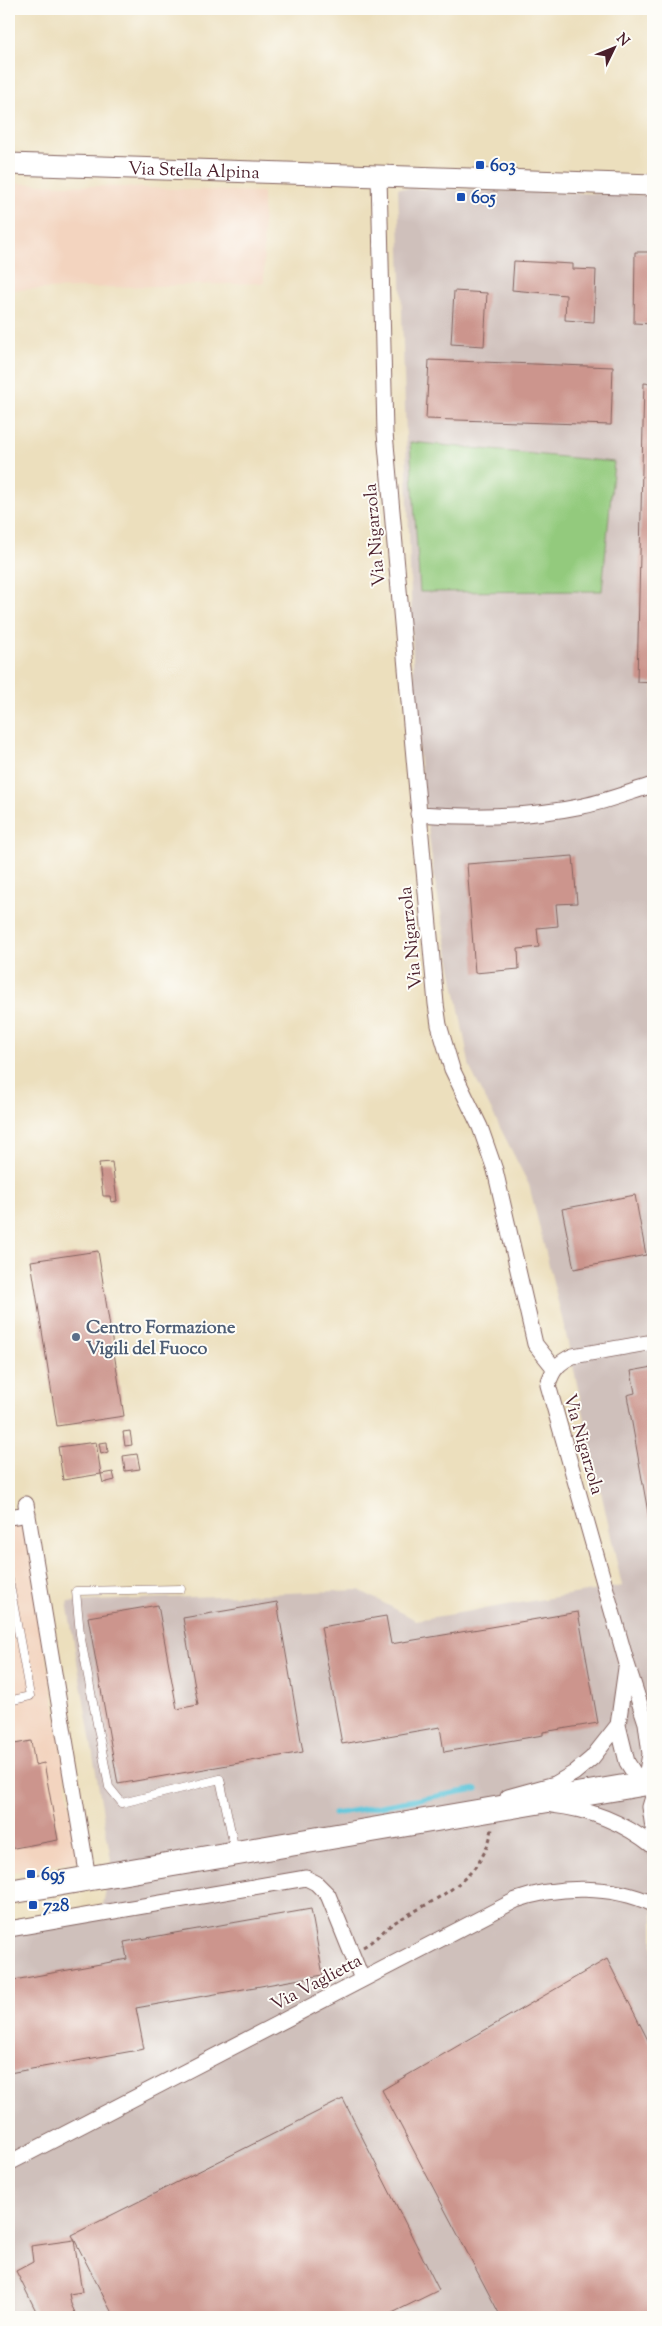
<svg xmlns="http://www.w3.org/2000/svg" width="662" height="2326" font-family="'Sorts Mill Goudy',serif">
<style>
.built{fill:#f3d4bf}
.industrial{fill:#cfc0bb}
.green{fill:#93ca7d;stroke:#6e7454}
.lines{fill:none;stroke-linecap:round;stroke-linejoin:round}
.stream{stroke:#5dc5da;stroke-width:5}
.building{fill:#cc958d}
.lane-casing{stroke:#83625e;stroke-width:9}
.street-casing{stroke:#83625e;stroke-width:17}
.secondary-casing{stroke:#83625e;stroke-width:23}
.primary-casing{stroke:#83625e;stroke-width:26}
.path{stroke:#83625e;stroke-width:3;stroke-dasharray:4 4;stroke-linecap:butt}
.lane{stroke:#fff;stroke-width:8}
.street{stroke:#fff;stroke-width:15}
.secondary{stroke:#fff;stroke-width:21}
.primary{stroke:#fff;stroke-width:24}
.transit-dot{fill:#1a4fb4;stroke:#fdfcf7;stroke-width:2}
.service-dot{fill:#5c6f8a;stroke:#fdfcf7;stroke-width:2}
.labels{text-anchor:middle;stroke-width:4;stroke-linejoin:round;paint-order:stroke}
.transit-label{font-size:18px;font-weight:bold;fill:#164399;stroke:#fdfcf7;text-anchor:start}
.street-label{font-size:18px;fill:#4a1f2b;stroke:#fdfcf7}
.service-label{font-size:18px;font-weight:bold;fill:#4e5e75;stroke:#fdfcf7;text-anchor:start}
</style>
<rect width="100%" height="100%" fill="#fdfcf7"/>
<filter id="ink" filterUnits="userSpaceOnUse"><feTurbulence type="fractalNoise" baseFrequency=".02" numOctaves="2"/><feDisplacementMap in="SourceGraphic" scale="10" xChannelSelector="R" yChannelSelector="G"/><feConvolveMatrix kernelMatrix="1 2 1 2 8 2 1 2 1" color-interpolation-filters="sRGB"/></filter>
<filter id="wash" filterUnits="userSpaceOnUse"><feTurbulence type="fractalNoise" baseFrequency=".0096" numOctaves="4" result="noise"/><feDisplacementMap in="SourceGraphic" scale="20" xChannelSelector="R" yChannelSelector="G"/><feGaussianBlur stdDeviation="1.12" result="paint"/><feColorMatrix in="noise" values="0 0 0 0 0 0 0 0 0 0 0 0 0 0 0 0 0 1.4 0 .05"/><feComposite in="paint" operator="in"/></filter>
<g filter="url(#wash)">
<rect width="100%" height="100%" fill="#ecdfbd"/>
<path class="built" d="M9,183L263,192L264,283L9,290Z
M25,1520L79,1861L9,1873V1523Z"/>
<path class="industrial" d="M398,188L653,195V2317H9V1925L102,1911L111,1860L67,1602L359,1590L416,1620L622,1586L565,1330L529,1185L470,1068L434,876L415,723Z"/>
<path class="green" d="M410,442L614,462L602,591L420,592Z"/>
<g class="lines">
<path class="stream" d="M334,1814L477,1789"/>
</g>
<g id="blocks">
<path class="building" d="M635,252H653V324L634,323Z
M514,261L573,264V269L596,270L594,322L565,320L566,295L512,290Z
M454,291L487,293L484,346L451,344Z
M429,360L613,367L611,425L426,419Z
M644,383L653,384V683L637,682Z
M573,856L577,903L556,904L558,926L537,928L539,947L518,949L519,969L475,973L467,864Z
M112,1162L117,1201L111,1202L110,1196H103L99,1163Z
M635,1195L646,1255L574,1269L562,1209Z
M98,1251L124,1416L57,1426L31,1261Z
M653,1367V1517L649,1518L627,1395L635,1393L631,1371Z
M130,1431L132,1445L125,1446L123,1432Z
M96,1442L101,1474L63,1480L58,1447Z
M107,1442L108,1452L101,1454L99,1443Z
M137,1454L140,1469L125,1471L123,1456Z
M113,1472L115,1480L103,1483L101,1474Z
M277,1602L303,1752L118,1784L88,1617L158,1605L177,1709L198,1705L183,1618Z
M578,1612L598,1723L543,1732V1735L444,1752L440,1727L342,1744L321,1627L386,1616L391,1644Z
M31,1741L35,1765L44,1763L58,1840L9,1849V1745Z
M311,1909L323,1975L136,2008L144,2049L9,2073V1981L127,1959L124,1942Z
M607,1959L653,2050V2317H501L382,2090Z
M343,2099L439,2290L384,2317H114L72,2235Z
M74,2240L82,2292L69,2294L71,2304L77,2317H39L16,2271L33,2262L31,2246Z"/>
</g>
</g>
<g filter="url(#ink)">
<use href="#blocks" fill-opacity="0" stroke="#83625e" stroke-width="1"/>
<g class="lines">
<g class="lane-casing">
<path id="lane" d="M9,1580L30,1696L9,1701
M181,1589L76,1591L80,1634L109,1787L122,1803L220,1779L235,1851"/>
</g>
<g class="street-casing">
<path id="street" d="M379,176L385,433L436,1004L439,1025L452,1069L480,1127L495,1170L535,1344L555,1369
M418,814C472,818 530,817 583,806C607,801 630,792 653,785
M26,1504L88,1878
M9,1517L28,1514
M618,1725L627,1762L641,1784L647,1771L650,1754L646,1723L627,1664L548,1385C552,1370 559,1362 573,1356L653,1342
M508,1797L555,1784L574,1773L592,1758L618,1725L626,1668
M653,1797L650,1807L653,1828
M552,1805C590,1809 623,1822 653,1846
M9,1929L306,1878L316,1883L328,1895L362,1979
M9,2163L516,1900C559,1885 612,1885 653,1904"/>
</g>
<g class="secondary-casing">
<g id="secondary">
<path id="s1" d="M9,164L653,185"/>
</g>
</g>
<g class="primary-casing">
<path id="primary" d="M9,1892L653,1782"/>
</g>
<path class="path" d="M363,1947C376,1940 385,1928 397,1921C437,1898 483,1880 492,1829"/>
<use href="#lane" class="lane"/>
<use href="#street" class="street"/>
<use href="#secondary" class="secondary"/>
<use href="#primary" class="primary"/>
</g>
</g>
<g class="transit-dot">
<rect x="475" y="160" width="10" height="10" rx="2.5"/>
<rect x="456" y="192" width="10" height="10" rx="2.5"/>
<rect x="26" y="1869" width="10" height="10" rx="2.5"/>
<rect x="28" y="1900" width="10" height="10" rx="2.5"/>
</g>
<circle class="service-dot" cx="76" cy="1337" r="5"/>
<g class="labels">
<g class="transit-label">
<text x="490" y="171">603</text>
<text x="471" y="203">605</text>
<text x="41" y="1880">695</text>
<text x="43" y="1911">728</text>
</g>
<g class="street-label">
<text dy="6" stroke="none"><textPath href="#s1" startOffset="185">Via Stella Alpina</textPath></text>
<text transform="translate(374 535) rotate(-95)" y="6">Via Nigarzola</text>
<text transform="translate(410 938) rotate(-96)" y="6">Via Nigarzola</text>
<text transform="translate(584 1444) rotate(74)" y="6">Via Nigarzola</text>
<text transform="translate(316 1982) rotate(-28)" y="6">Via Vaglietta</text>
</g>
<g class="service-label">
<text x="86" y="1333">Centro Formazione<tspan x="86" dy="21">Vigili del Fuoco</tspan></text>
</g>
</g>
<rect width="662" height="2326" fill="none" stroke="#fdfcf7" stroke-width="30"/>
<g transform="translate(614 48) rotate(47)" stroke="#fdfcf7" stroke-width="4" paint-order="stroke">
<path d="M0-4L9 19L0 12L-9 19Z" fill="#4a1f2b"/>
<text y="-8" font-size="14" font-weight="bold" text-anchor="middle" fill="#4a1f2b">N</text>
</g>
</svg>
